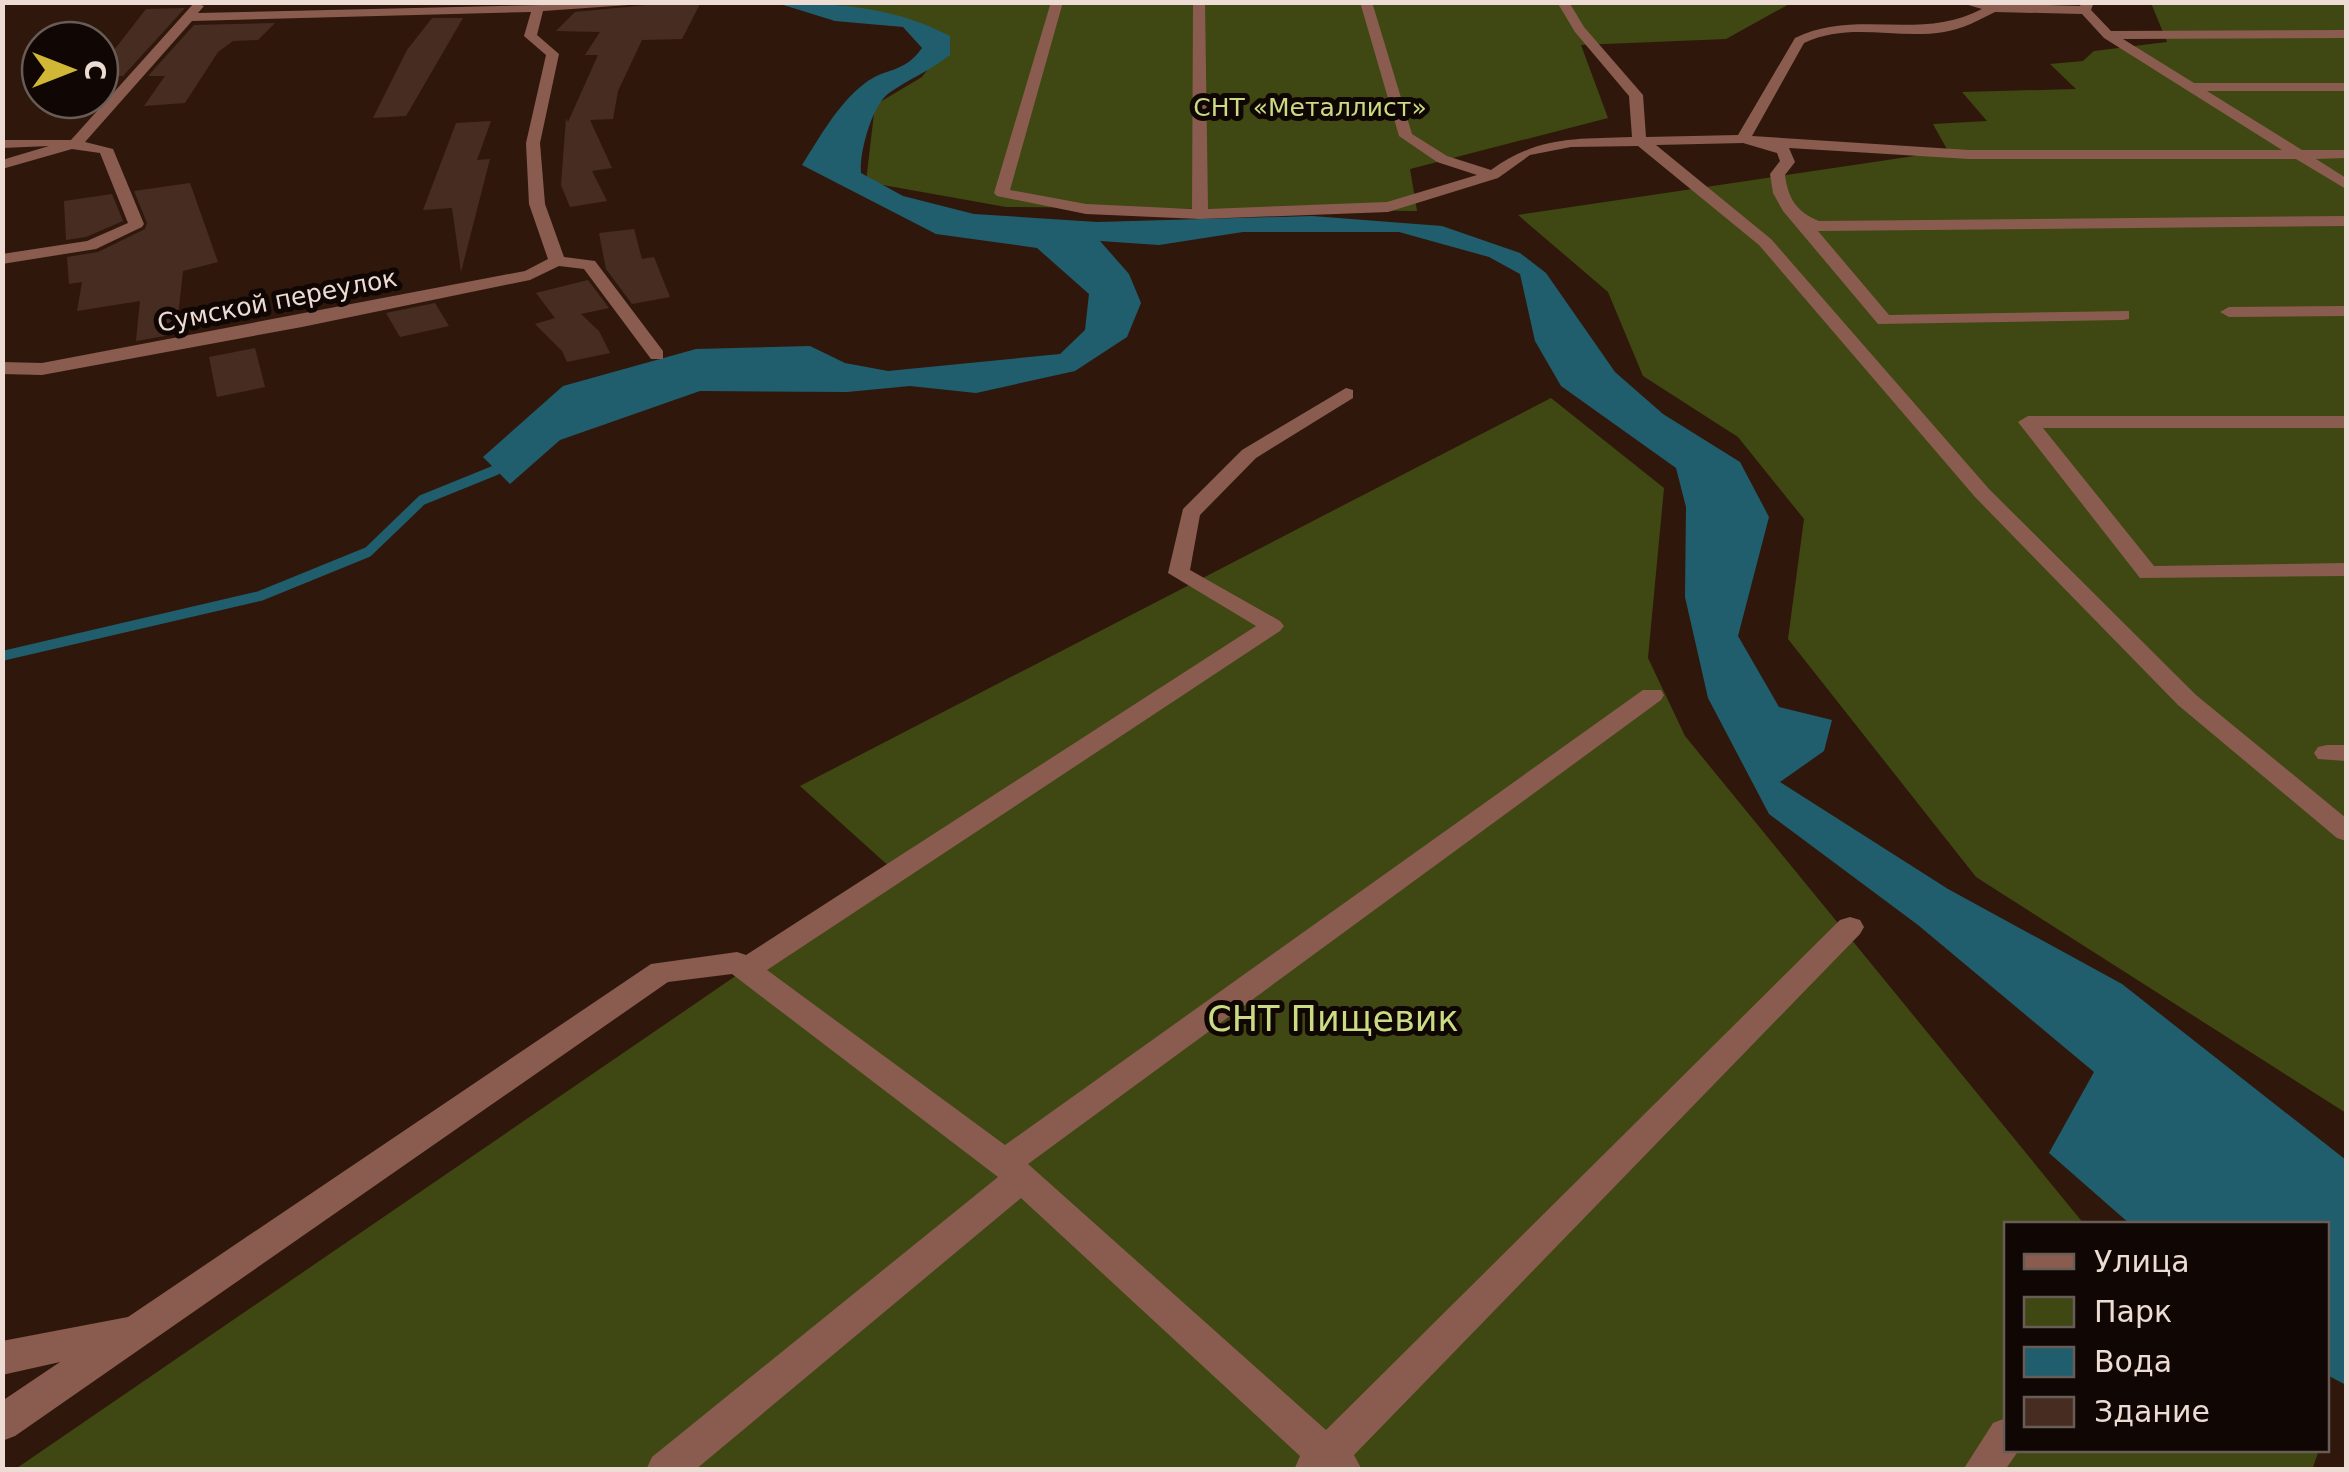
<svg xmlns="http://www.w3.org/2000/svg" width="2349" height="1472" font-family="'DejaVu Sans',sans-serif">
<style>
.green{fill:#3f4812}
.water{fill:#205e6d}
.lines{fill:none;stroke-linecap:round;stroke-linejoin:round}
.stream{stroke:#205e6d;stroke-width:10}
.building{fill:#472d21}
.minor{fill:#8a5c4f;fill-rule:evenodd}
.labels{text-anchor:middle;stroke-width:10;stroke-linejoin:round;paint-order:stroke}
.far-park-label{font-size:25px;fill:#cadb84;stroke:#100603}
.far-street-label{font-size:25px;fill:#ecdcd3;stroke:#100603}
.near-park-label{font-size:35px;fill:#cadb84;stroke:#100603}
</style>
<rect width="100%" height="100%" fill="#2f180b"/>
<path class="green" d="M828,3H1791L1726,39L1581,45L1608,118L1410,169L1417,211L1006,207L866,182L875,105L922,77L946,45L884,15Z
M2151,3H2346V1113L1976,877L1788,639L1804,519L1738,437L1643,376L1608,292L1518,215L1948,151L1933,124L1987,121L1962,92L2076,89L2050,64L2083,61L2094,51L2167,42Z
M1551,398L1664,488L1648,658L1685,736L2084,1224H2006V1450H2319L2312,1470H14L892,869L800,786Z"/>
<path class="water" d="M777,3C836,2 898,8 950,36V55C931,70 909,79 889,93C872,105 859,153 861,173L903,196L974,214L1097,222L1312,216L1442,226L1520,253L1546,273L1615,372L1663,414L1740,462L1769,517L1738,636L1779,707L1832,720L1824,751L1780,782L1948,889L2122,984L2346,1160V1385L2327,1375L2326,1224H2130L2049,1153L2094,1072L1918,925L1769,814L1708,698L1685,597L1686,507L1676,468L1561,386L1535,341L1520,274L1489,257L1399,232H1243L1159,245L1100,241L1129,274L1141,303L1127,337L1075,371L976,393L910,386L847,392L700,391L560,440L510,484L483,457L563,386L696,349L810,346L845,363L888,371L1060,354L1085,330L1089,294L1037,248L936,234L802,165C820,137 837,105 864,84C885,67 904,74 922,48L903,27L835,21Z"/>
<g class="lines">
<path class="stream" d="M2,656L260,596L368,552L422,500L496,470"/>
</g>
<path class="building" d="M676,2H701L682,39L642,40L618,91L613,119L590,120L612,168L592,171L607,201L570,207L561,185L566,118L568,122L598,55H585L600,32L556,31L575,12Z
M185,8L123,76H100V68L146,9Z
M432,18H463L406,116L373,118L407,50Z
M275,23L258,40L233,41L218,52L185,103L144,106L165,76H148L194,25Z
M491,121L477,160L490,159L461,272L452,208L423,210L456,123Z
M190,183L218,262L183,271L176,334L136,341L140,301L77,311L82,282L69,284L67,257L98,252L145,229L147,223L134,191Z
M112,194L123,221L86,237L66,240L64,201Z
M634,229L642,259L654,257L670,297L632,304L606,269L599,233Z
M588,280L609,308L581,314L599,331L610,353L567,362L562,351L535,324L555,318L536,293Z
M435,303L449,326L400,337L386,313Z
M255,348L265,387L217,397L209,357Z"/>
<g class="lines">
<path class="minor" d="M672,2L543,11L537,35L559,54L540,143L545,204L564,257L595,261L663,351V359H651L584,269L559,266L530,280L302,327L42,375L2,374V362L42,363L525,271L548,259L529,204L526,143L546,55L524,36L531,12L192,21L85,142L113,149L144,224L142,227L96,249L2,264V254L87,241L128,223L100,153L72,149L2,169V160L49,146L2,148V140H71L194,3L204,6L198,13Z
M1051,2H1063L1010,190L1086,204L1192,209L1193,2H1205L1208,209L1387,202L1477,175L1437,162L1399,136L1360,2H1372L1412,134L1447,156L1491,170C1538,136 1575,139 1632,137L1629,96L1575,32L1557,2H1569L1584,27L1643,95L1646,137L1738,135L1795,38C1857,8 1919,42 1982,9L1958,2L2080,6L2082,2H2094L2091,10L2111,31L2346,30V38L2123,39L2194,83H2346V91H2207L2302,150H2346V158L2316,159L2346,178V189L2296,159H1969L1789,148L1795,162L1785,175C1788,199 1797,212 1819,221L2346,216V226L1818,231L1889,315L2129,311V319L2123,320L1878,324L1783,211L1773,193L1770,174L1780,161L1777,153L1743,143L1656,145L1771,239L1989,489L2196,695L2346,818V841L2337,838L2178,705L1975,497L1759,245L1638,146L1571,147L1530,155L1498,178L1388,212L1200,219L1086,214L997,196L994,193ZM1995,12L2082,14L2104,38L2282,150H1969L1752,136L1804,43C1850,21 1896,40 1944,32C1963,29 1979,20 1995,12Z
M2346,306V316L2229,317L2220,312L2229,307Z
M1346,388L1353,390V398L1256,458L1200,515L1190,570L1280,621L1284,626L1280,631L767,970L1005,1145L1643,690H1661L1664,695L1661,700L1028,1164L1326,1430L1840,920L1850,917L1860,920L1864,927L1860,934L1354,1455L1362,1470H1294L1300,1456L1021,1198L695,1470H646L652,1457L998,1177L732,974L668,982L15,1436L2,1441V1401L60,1362L2,1375V1341L128,1317L651,964L737,952L746,955L1256,626L1168,573L1183,509L1242,450Z
M2028,416H2346V428H2043L2154,566L2346,563V576L2140,578L2018,422Z
M2327,745H2346V761L2318,759L2314,753L2318,747Z
M2006,1418V1450H2019L2005,1470H1963L1993,1423Z"/>
</g>
<g class="labels">
<g class="far-park-label">
<text x="1310" y="116">СНТ «Металлист»</text>
</g>
<g class="far-street-label">
<text transform="translate(277 300) rotate(-11)" y="9">Сумской переулок</text>
</g>
<g class="near-park-label">
<text x="1333" y="1031">СНТ Пищевик</text>
</g>
</g>
<rect width="2349" height="1472" fill="none" stroke="#ecdcd3" stroke-width="10"/>
<rect x="2004" y="1222" width="325" height="230" fill="#100603" stroke="#685c56" stroke-width="2.5"/>
<rect x="2024" y="1254" width="50" height="15" fill="#8a5c4f" stroke="#685c56" stroke-width="2.5"/>
<text x="2094" y="1272" font-size="30" fill="#ecdcd3">Улица</text>
<rect x="2024" y="1297" width="50" height="30" fill="#3f4812" stroke="#685c56" stroke-width="2.5"/>
<text x="2094" y="1322" font-size="30" fill="#ecdcd3">Парк</text>
<rect x="2024" y="1347" width="50" height="30" fill="#205e6d" stroke="#685c56" stroke-width="2.5"/>
<text x="2094" y="1372" font-size="30" fill="#ecdcd3">Вода</text>
<rect x="2024" y="1397" width="50" height="30" fill="#472d21" stroke="#685c56" stroke-width="2.5"/>
<text x="2094" y="1422" font-size="30" fill="#ecdcd3">Здание</text>
<g transform="translate(70 70) rotate(90)"><circle r="48" fill="#100603" stroke="#685c56" stroke-width="2.5"/>
<path d="M0-8L18 38L0 25L-18 38Z" fill="#d1b736"/>
<text y="-15" font-size="28" font-weight="bold" text-anchor="middle" fill="#ecdcd3">С</text>
</g>
</svg>
